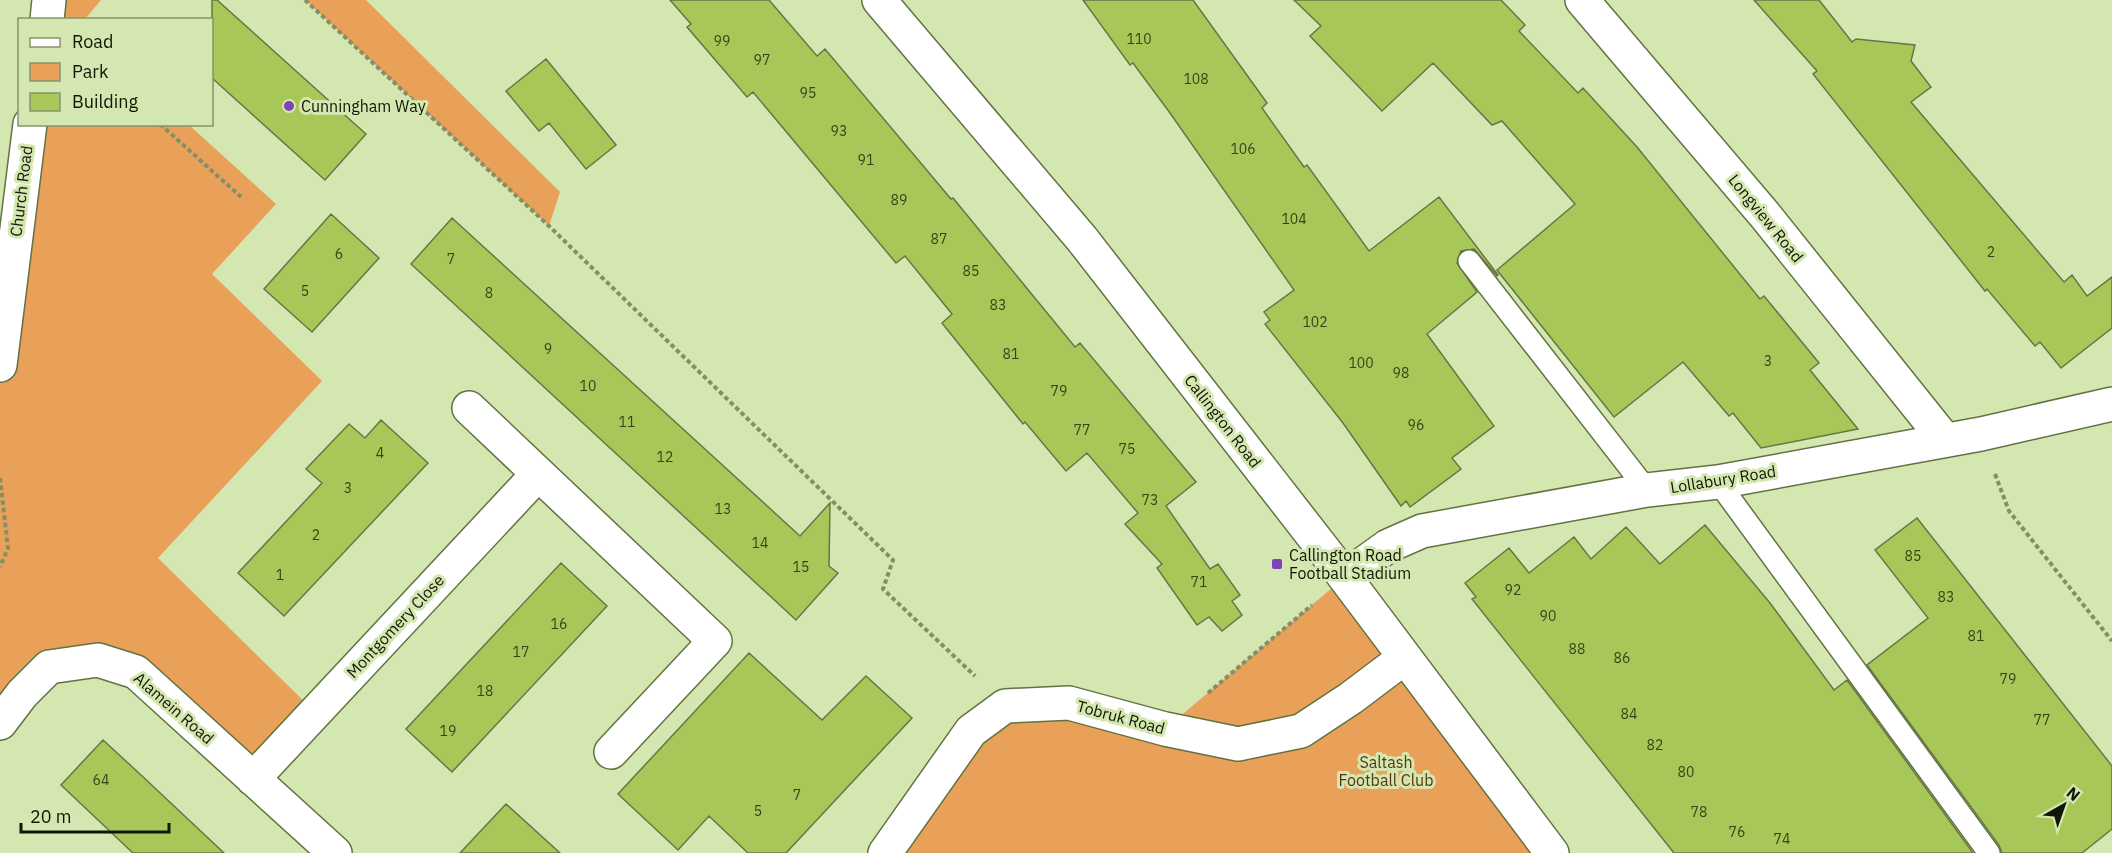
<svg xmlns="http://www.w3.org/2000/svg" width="2112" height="853" font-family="'IBM Plex Sans',sans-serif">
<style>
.green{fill:#e9a059}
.building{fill:#a7c859;stroke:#677645;stroke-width:1.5}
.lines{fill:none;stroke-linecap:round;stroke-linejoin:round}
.service-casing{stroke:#627241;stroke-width:24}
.minor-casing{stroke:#627241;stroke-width:36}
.tertiary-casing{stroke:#627241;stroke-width:36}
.path{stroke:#828f68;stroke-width:4;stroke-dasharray:4.5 3;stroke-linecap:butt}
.service{stroke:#fff;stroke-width:21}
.minor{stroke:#fff;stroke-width:33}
.tertiary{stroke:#fff;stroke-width:33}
.poi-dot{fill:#7d43b9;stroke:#d4e7b1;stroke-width:2}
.labels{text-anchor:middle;stroke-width:6;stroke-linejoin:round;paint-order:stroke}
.number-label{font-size:14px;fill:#364319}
.poi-label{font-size:16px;fill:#111704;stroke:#d4e7b1;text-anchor:start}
.street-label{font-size:16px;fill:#111704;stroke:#d4e7b1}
.park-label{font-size:16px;fill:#593613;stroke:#d4e7b1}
</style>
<rect width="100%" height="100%" fill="#d4e7b1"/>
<path class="green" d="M50,0H101L85,19L47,20Z
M305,0H366L560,192L549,226Z
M30,125H189L276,204L212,274L322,381L158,558L315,712L253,779L136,672L49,667L0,723V365Z
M1345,577L1552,853H889L1005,706L1165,729Z"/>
<path class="building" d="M212,0H217L366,134L325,180L212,78Z
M670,0H769L817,56L825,49L951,199L953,198L1075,347L1080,343L1196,482L1166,506L1210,569L1218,564L1240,595L1232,601L1242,615L1222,631L1209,617L1197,625L1157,568L1162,564L1125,524L1138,513L1087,453L1066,471L1025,422L1023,424L942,323L952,314L905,256L896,263L753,92L747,97L687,27L691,24Z
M1083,0H1193L1267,103L1262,108L1304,167L1307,165L1369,251L1439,197L1498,275L1497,276L1474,249L1461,251L1457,263L1477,292L1427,334L1494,426L1452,458L1461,469L1410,507L1406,501L1401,506L1343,423L1265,324L1270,320L1264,312L1294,290L1170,113L1133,63L1130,65Z
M1294,0H1501L1525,25L1519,31L1578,93L1583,88L1637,147L1760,299L1764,296L1819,363L1810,370L1858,429L1761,448L1733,413L1729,416L1683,362L1614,417L1497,270L1575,204L1502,121L1492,125L1433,63L1382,111L1310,36L1321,26Z
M1754,0H1819L1852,42L1856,39L1915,45L1911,61L1931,87L1911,102L2064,282L2072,275L2087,296L2112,277V328L2061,368L2040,342L2035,346L1987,289L1985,291L1813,74L1817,71Z
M546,59L616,145L586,169L549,123L539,131L506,91Z
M331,214L379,258L312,332L264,289Z
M452,218L800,536L830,503L829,566L838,573L796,620L411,264Z
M381,420L428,463L284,616L238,573L322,483L306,469L349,424L365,438Z
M1917,518L2112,766V829L2082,853H2002L1999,845L1867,665L1928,618L1875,550Z
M1705,525L1770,603L1834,690L1847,680L1973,853H1674L1472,599L1476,597L1465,583L1509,548L1529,573L1574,537L1591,559L1626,527L1660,564Z
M561,563L607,606L452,772L406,729Z
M749,653L822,720L866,676L912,718L786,853H748L709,816L678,850L618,794Z
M103,740L141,775L224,853H133L98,820L61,785Z
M506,804L560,853H460Z"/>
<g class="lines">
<g class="service-casing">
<path id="service" d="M1469,261L1647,490
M1718,482L1989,853"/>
</g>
<g class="minor-casing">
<path id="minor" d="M1582,0L1764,214L1945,440
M47,20L49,0
M0,365L30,124
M469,408L715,641L611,752
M1345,577L1388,546L1422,531L1647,490L1718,482L1981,434L2112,404
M0,723L22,694L49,667L98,660L136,672L335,853
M253,779L538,474
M885,853L971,731L1005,706L1069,703L1165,729L1238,744L1301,731L1351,698L1404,658"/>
</g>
<g class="tertiary-casing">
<path id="tertiary" d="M879,0L1082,239L1334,563L1552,853"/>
</g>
<path class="path" d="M305,0L549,226L893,560L883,589L975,676
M160,124L241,197
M1995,474L2009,511L2112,641
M0,478L8,548L0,567
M1208,693L1312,605"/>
<use href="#service" class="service"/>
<use href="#minor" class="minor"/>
<use href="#tertiary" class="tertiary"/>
</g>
<g class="poi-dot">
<circle cx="289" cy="106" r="6"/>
<rect x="1271" y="558" width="12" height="12" rx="3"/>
</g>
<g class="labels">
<g class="number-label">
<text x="1139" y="44">110</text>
<text x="722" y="46">99</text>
<text x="762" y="65">97</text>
<text x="1196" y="84">108</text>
<text x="808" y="98">95</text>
<text x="839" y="136">93</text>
<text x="1243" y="154">106</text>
<text x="866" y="165">91</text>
<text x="899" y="205">89</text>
<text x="1294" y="224">104</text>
<text x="939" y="244">87</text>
<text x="1991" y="257">2</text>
<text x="339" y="259">6</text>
<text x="451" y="264">7</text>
<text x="971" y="276">85</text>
<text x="305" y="296">5</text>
<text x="489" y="298">8</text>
<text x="998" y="310">83</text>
<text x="1315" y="327">102</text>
<text x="548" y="354">9</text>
<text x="1011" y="359">81</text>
<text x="1768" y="366">3</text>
<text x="1361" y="368">100</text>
<text x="1401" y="378">98</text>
<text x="588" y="391">10</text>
<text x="1059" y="396">79</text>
<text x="627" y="427">11</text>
<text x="1416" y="430">96</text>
<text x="1082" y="435">77</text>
<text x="1127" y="454">75</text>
<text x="380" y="458">4</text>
<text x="665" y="462">12</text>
<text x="348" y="493">3</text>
<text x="1150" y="505">73</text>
<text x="723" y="514">13</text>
<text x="316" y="540">2</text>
<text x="760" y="548">14</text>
<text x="1913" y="561">85</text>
<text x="801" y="572">15</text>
<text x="280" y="580">1</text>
<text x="1199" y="587">71</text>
<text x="1513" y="595">92</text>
<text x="1946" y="602">83</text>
<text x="1548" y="621">90</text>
<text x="559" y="629">16</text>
<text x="1976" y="641">81</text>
<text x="1577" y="654">88</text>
<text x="521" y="657">17</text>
<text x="1622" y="663">86</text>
<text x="2008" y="684">79</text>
<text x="485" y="696">18</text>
<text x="1629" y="719">84</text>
<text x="2042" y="725">77</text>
<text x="448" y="736">19</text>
<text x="1655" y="750">82</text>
<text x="1686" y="777">80</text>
<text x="101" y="785">64</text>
<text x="797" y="800">7</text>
<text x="758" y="816">5</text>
<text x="1699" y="817">78</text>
<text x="1737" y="837">76</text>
<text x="1782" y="844">74</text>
</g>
<g class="poi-label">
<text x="301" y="112">Cunningham Way</text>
<text x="1289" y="561">Callington Road<tspan x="1289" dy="18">Football Stadium</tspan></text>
</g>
<g class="street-label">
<text transform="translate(21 191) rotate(-83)" y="6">Church Road</text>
<text transform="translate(1766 218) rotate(51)" y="6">Longview Road</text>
<text transform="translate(1223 421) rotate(52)" y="6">Callington Road</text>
<text transform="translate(1723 479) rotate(-9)" y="6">Lollabury Road</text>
<text transform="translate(395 626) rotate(-47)" y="6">Montgomery Close</text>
<text transform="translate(174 708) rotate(41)" y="6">Alamein Road</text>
<text transform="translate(1121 717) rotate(15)" y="6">Tobruk Road</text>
</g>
<g class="park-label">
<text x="1386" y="768">Saltash<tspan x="1386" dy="18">Football Club</tspan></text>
</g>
</g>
<rect x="18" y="18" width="195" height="108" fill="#d4e7b1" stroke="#86946c" stroke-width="1.5"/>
<rect x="30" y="38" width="30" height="9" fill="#ffffff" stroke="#86946c" stroke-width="1.5"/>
<text x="72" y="48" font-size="18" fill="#111704">Road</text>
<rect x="30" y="63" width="30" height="18" fill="#e9a059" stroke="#86946c" stroke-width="1.5"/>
<text x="72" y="78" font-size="18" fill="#111704">Park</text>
<rect x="30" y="93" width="30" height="18" fill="#a7c859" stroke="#86946c" stroke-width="1.5"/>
<text x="72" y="108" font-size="18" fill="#111704">Building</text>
<g transform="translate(2064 805) rotate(40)" stroke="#d4e7b1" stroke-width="4.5" paint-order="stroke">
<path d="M0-4.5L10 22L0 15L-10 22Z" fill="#111704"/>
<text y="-9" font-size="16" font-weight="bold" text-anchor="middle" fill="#111704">N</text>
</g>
<path d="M21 823v9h148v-9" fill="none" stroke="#111704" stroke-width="3"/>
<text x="30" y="823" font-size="18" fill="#111704" stroke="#d4e7b1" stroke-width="4.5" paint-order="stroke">20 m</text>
</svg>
